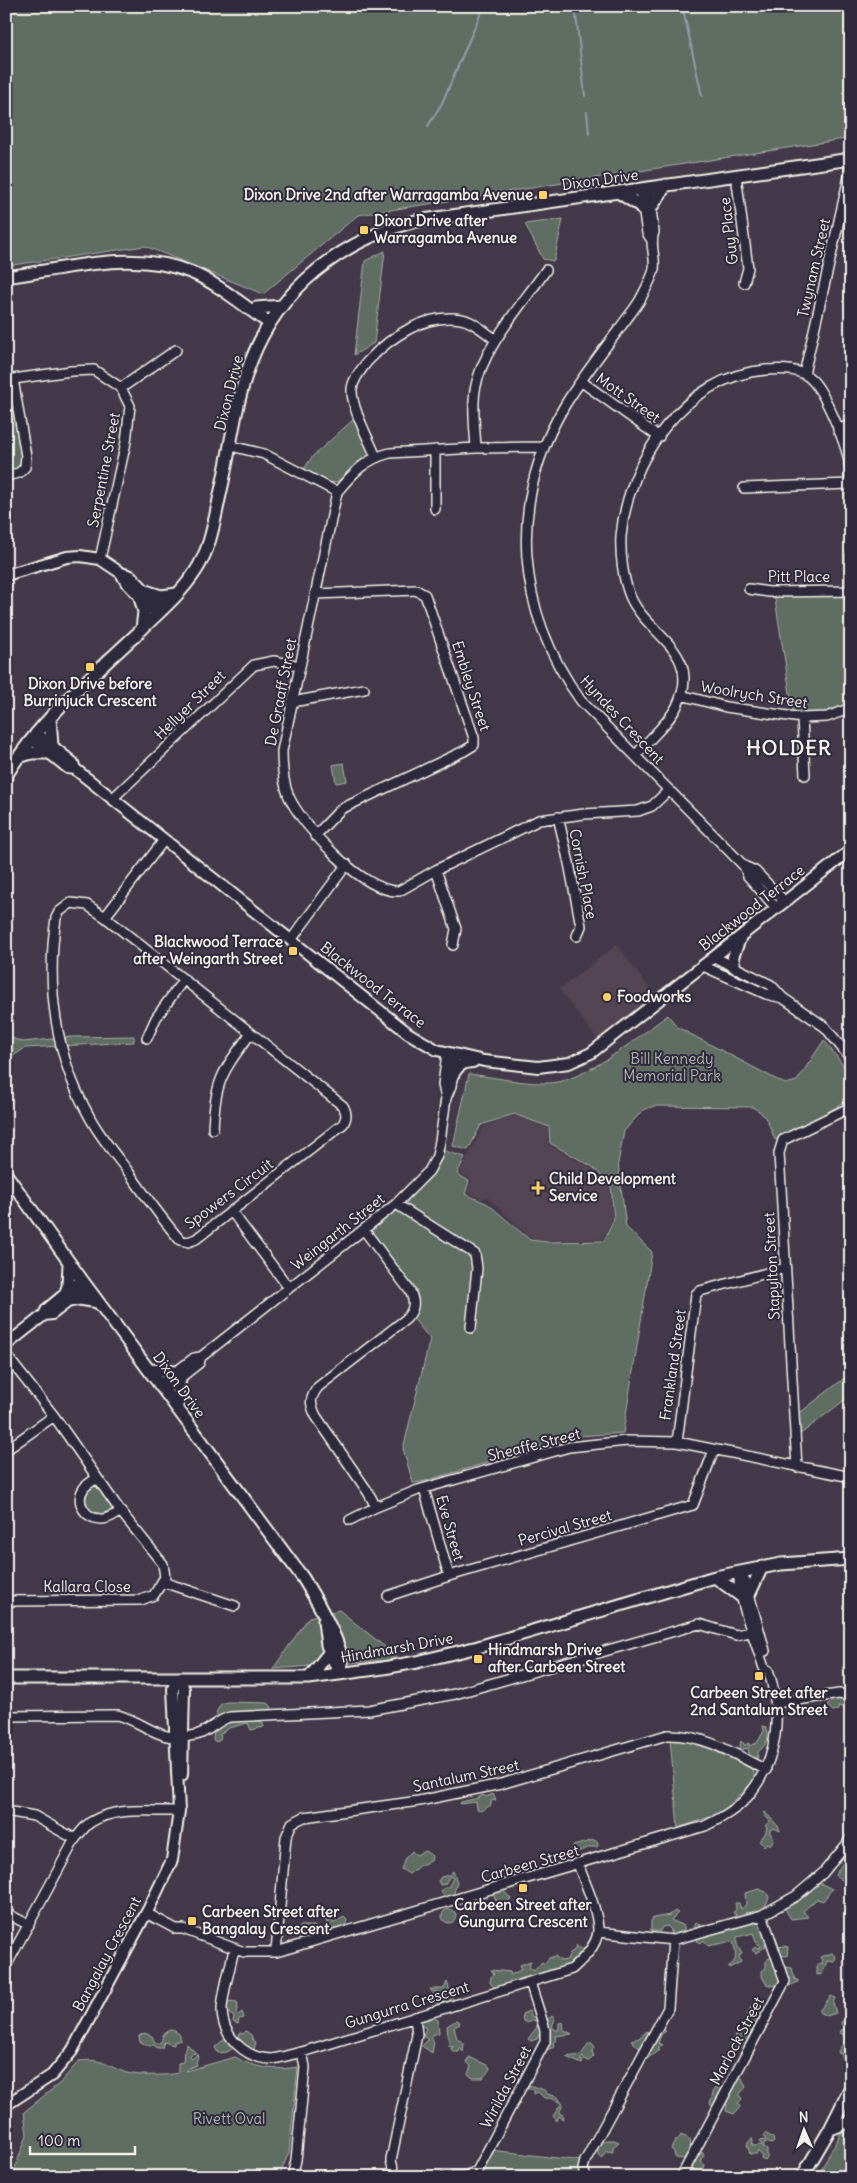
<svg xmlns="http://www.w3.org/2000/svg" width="857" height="2183" font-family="Delius,sans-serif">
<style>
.built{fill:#534453}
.green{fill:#5e6d64;stroke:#a9afa6}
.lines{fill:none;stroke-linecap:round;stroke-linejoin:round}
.stream{stroke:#959ca9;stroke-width:2}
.minor-casing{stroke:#f4f1e8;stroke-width:12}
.tertiary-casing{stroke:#f4f1e8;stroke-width:14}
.secondary-casing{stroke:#f4f1e8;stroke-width:15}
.minor{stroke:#2f2a3d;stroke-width:9}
.tertiary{stroke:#2f2a3d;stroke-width:10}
.secondary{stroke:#2f2a3d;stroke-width:11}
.poi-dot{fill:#ffd166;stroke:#2f2a3d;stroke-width:2}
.labels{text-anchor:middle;stroke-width:4;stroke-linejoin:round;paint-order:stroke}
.street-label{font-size:15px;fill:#f4f1e8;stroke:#2f2a3d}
.poi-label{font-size:15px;font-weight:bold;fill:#f4f1e8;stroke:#2f2a3d;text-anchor:start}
.park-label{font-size:15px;fill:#b0b6ad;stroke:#2f2a3d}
.district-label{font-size:20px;font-weight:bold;letter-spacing:1px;fill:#f4f1e8;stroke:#2f2a3d}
</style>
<rect width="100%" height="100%" fill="#44394a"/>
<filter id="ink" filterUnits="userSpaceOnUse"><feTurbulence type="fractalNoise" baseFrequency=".02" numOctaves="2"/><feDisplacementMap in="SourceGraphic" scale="10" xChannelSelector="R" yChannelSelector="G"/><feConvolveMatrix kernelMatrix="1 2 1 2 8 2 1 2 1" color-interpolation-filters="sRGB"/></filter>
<g filter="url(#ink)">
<path class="built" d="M617,945L656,997L598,1040L559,989Z
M514,1115L548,1128V1144L591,1168L609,1188L613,1219L603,1239L548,1241L529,1237L487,1197L482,1199L467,1192L472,1180L459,1173L484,1126Z"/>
<path class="green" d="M6,6H851V138L358,215L263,294L145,246L6,266Z
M563,219L554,261L543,259L525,224Z
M385,251L374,343L354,355L365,261Z
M6,384L10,386L22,460L16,470L6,473Z
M355,418L369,454L357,463L337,482L329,483L304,469L312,457Z
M774,593H848L851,605V707L836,717L794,718Z
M344,763L347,781L336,783L333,765Z
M668,1015L677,1027L785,1084L797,1081L824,1040L851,1076V1098L798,1130L775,1140C769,1125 767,1114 752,1107L654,1106L643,1110L624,1131L618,1163L626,1227L652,1252L623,1433L577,1436L425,1481L413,1483L403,1449L430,1339L412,1317L417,1290L368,1232L405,1204L431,1172L442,1150L465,1157L457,1174L469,1181L465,1194L488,1204L530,1240L548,1242L604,1241L614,1219L611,1187L593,1167L550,1143L549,1127L514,1114L481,1125L468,1150L453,1146L469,1074C495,1077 523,1084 549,1083C585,1082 639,1036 668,1015Z
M6,1036L23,1042L72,1037L134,1036V1042L25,1048L6,1061Z
M851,1373V1395L798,1436L797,1415Z
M94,1484L97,1485L113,1505L112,1513L105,1516L89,1513L83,1505L86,1489Z
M339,1610L400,1659L273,1669L309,1617Z
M842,1697L844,1703L847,1700H851V1714L848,1712L850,1709L839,1706L838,1710L833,1711L827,1706L834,1699Z
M227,1702L268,1703L272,1707L271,1713L248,1710L242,1714L262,1722L264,1727L251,1730L248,1723L229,1728L220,1734L221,1739L217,1742L213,1740L214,1729L219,1718L216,1713L221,1704Z
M763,1726L766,1727C771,1737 766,1745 758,1752V1756L756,1760L750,1758L748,1748L739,1750L741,1741L745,1745L749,1743V1746L757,1743L764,1731Z
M670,1739L698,1743L751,1768L754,1773V1780L731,1804L718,1814L678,1828Z
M493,1794L496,1800L491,1801V1805L481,1811L477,1809L476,1802L460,1804L461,1802L478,1798L483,1795L486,1797Z
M765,1812L778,1826L780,1831L774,1828L769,1831L774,1839L770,1845L767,1843L764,1846L759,1841L765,1834L767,1828L765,1826L770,1821L763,1814Z
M594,1840L597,1842L598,1845L597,1847H591L574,1853L571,1851L573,1846Z
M851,1850V1886L835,1875Z
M412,1851L416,1855L425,1851L432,1856L431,1861L420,1865L409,1874L401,1869L405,1858Z
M453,1871L457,1882L453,1896L448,1898L442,1894L441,1890L449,1886L453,1878L450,1876L445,1884L440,1885L438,1881L441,1877L449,1875Z
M818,1882L832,1889L823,1901L817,1899L803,1911L808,1917L791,1919L784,1907Z
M759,1889L766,1892L769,1897C768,1905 759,1914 751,1916L747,1912L738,1916L733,1913L736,1909L735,1903H739L741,1909L746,1905L745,1893Z
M503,1890L511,1899L504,1904L498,1905L493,1893Z
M442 1916a7 7 0 1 1 14 0a7 7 0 1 1-14 0Z
M319,1910H322L327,1914L326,1918L334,1923L344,1917L347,1920L344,1931C327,1935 311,1943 298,1929L301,1926H314L323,1932L327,1930V1922L318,1915Z
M675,1911L678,1913L671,1920L684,1926V1932L670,1936L671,1930L667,1926L662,1927L660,1931H651V1921L653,1918L670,1915Z
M747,1921L760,1926L767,1936L765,1947L756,1953L752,1950L755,1947L760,1948L761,1946L756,1942L753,1933L737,1937V1945L742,1954L739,1956L741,1962L729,1968V1966C739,1960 735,1952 733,1941L708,1946L704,1940L701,1943L698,1942L693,1928L696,1923L701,1924L699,1931H726L728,1927L733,1926L736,1929Z
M575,1945L582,1949L579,1952L582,1959L574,1966L570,1964L558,1971L555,1969L547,1975L512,1984L510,1980V1985L497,1990L490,1983L491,1977L494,1974L491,1970L510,1972L511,1975L522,1969L520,1965L531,1961L529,1967L534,1971L542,1962L545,1964L549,1958L555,1956L561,1961L567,1960L570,1953L576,1949Z
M784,1946L788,1947L787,1956L780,1955L782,1971L786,1967L792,1968L795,1980H798V1982L787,1987L781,1994V1983L774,1986L766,1984L762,1976V1971L766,1968V1962L769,1958H774L777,1947Z
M832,1953L836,1957L834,1962L827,1961L822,1974L817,1975V1964L823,1963L820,1957Z
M447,1982L454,2002L439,2005L432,2000L433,1994L438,1993V1991L432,1992L430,1989H444Z
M831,1996L835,1998L833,2003L836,2013L827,2016L820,2013L819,2011Z
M230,2001L237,2002L238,2005L236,2013L238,2015L242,2012L244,2018L239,2019L238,2024L233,2022L234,2017L226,2011V2006Z
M751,2007H758C767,2024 747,2040 736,2051L728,2046L739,2032H746L748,2026L745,2019Z
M529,2011L532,2017L537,2016L546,2021L552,2016L555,2019L552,2027L556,2030H559V2023L563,2022L564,2030L572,2034L555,2036L556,2040L553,2043L554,2047L547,2050L546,2049L550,2030L548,2026L542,2034L538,2036L537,2039L531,2041L528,2039L537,2027L536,2021L532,2020L527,2023L523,2021L522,2014Z
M431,2016L438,2020L439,2033L432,2035L431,2039L434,2042L432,2053L422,2046L428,2040L423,2036L426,2028L411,2020Z
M457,2020L460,2024L454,2027L457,2039L464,2043L463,2052L460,2047L459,2052H453L451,2048L454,2046H449L447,2026Z
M842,2021L851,2023V2063L844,2062L841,2053L839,2054L838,2051L848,2037L840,2033L841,2030L846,2029L841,2024Z
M660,2028L666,2031L661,2035L658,2043L663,2045L659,2046V2050L647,2059L644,2056L646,2051L638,2047L631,2040L639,2038L647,2031L649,2033L646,2039L648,2042Z
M170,2030C177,2031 180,2033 181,2040L174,2042V2045L164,2042L162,2048H157L154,2045L150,2046L140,2042L139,2036L144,2033L152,2036L156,2044L161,2042L163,2035Z
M246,2031L251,2035L253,2040L256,2042L253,2053L240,2044L227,2052L218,2053L215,2047L227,2037L234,2035L238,2037L240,2033L243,2034Z
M589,2043H592L595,2047L592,2052L594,2056L589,2061L584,2060L583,2057L580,2060L583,2061L582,2064L566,2057L581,2055Z
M187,2044L196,2053L191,2054L190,2057L192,2059L197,2054L198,2058L196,2062L197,2065L189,2068L186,2071L235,2057C253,2068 277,2071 298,2067L289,2152L279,2177H16L15,2168L27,2135L24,2112L60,2083L79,2061C105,2058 105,2066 127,2073C138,2076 166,2076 178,2073V2063L183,2062L184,2051Z
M469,2057L489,2066L490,2069L483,2078H473L468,2074L471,2066L467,2062Z
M739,2076L742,2078L746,2087L739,2095L742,2099L738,2103L740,2107L734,2114L726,2111L727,2105L725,2103L713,2107L710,2104L714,2089L723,2086L728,2091Z
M529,2085L544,2090C549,2097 552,2094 558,2097L563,2105L559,2113L563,2115L564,2119L559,2116L557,2121L553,2116L561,2104C556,2099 550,2098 544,2098L538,2092L534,2094V2089H527Z
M851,2127V2177H817L841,2133Z
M765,2133L773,2138L774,2142L772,2144L765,2142L763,2147L767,2150V2158L765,2161L761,2159L762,2156L758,2151L757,2154H750L747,2144L752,2138L753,2141L752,2146L762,2145L759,2141L766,2140L763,2136Z
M681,2135L690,2139L691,2148L684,2159L675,2158L674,2152L671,2149L675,2141L678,2140Z
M606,2140H614L619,2142L613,2147V2152L606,2151L602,2159L598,2155V2150H593L600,2141L602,2142Z
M491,2150L582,2161V2177H467Z
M702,2152L704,2155L701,2162L705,2165L701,2177H697L698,2174L695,2170L692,2175H689L688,2172L693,2168L692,2165Z"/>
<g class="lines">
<path class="stream" d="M575,6L585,96
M683,9L702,96
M587,112L589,134
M428,126L442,103L484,6"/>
<g class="minor-casing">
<path id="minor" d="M736,175L748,268L744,283
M648,188L654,232C649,245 656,256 654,269C652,279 644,292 640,300C634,310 626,319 620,328C601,353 581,379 565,405C507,502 516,611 581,701L744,866L748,876L777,909
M640,189L647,233L651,239
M804,374L851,168
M6,380L71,371L94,370L121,388L130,406L126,442L100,559
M582,382L659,437
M121,388L176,350
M838,430L851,424
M231,446L264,454L337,492
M543,447L476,448L390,453C365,459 353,473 337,492L282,751C282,766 283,783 289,797C303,827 364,893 399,891L436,870L539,820L584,814L638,811L652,806L669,790
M476,448C475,429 472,409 475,390C482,348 522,305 546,270
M435,450V509
M376,457C369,439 351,408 352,389C353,379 361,370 367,362C390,337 425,313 461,319C474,321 486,333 496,340
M6,476L19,473L25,467L26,456L13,379
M744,488L849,484
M851,555V603
M749,589L769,592L849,591
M681,695L726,707L802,718L827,717L851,708
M292,702L364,689
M802,718L805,775
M636,755C649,739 668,724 677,706C704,651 646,635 630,596C623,579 620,554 621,536C628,460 684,376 766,370C781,369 801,368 812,380C825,393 850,451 850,470C851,479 849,487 851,496
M112,799L254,665L274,661L300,666
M558,817L569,863L581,926L577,936
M315,836L341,809L464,751L474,745V738L425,595L416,590L315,594
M744,866L755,871L785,902
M436,870L456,929L453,945
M71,903L87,905L105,917L343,1106C347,1113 347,1117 343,1124L196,1239L188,1242L180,1240C161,1218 144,1194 127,1170C113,1152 98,1134 88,1114C55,1055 46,985 56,918L59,912Z
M105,917L164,840
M291,940L347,864
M714,957L771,985L783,998L825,1027L851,1059
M703,966L766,994L783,998
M147,1038L156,1018L184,979
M446,1098L443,1085L447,1053
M213,1129C215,1079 223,1071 251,1033
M396,1204L475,1254L477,1268L471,1328
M232,1212L289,1288
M364,1230L410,1291C415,1302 415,1309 406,1319L318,1387C309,1399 310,1404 316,1416L368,1492L376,1507
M6,1355L54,1416L121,1512L163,1564L165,1577L154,1595L141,1600L6,1601
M160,1384L194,1358L201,1357
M165,1390L199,1363L201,1357L396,1204L429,1171L437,1156L440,1141L446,1098L451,1086L455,1055
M677,1442L696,1294L700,1291L785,1268
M6,1450L54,1416
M797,1467L779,1153L783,1140L851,1107
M97,1478C93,1481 87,1484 84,1488C74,1502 86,1520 102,1519C108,1519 115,1514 121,1512
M424,1489L449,1576
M350,1520L376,1507L418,1490L569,1447L627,1441L677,1442L851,1477
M739,1572L745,1580L765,1651
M163,1582L235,1606
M388,1596L449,1576L693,1505L714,1450
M776,1703L839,1694L851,1696
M6,1716L118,1715C149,1724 159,1744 196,1735C209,1732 217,1720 230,1717L369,1710L455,1694L699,1624L736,1635L759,1630
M6,1811L34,1816L75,1839
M6,1913L29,1925
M146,1913L176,1929H183L244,1952H276L705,1826C721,1818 738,1809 749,1795C778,1759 783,1713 768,1670L764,1668C756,1642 737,1597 739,1572
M598,1932L673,1940L762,1915L796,1896L823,1873L847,1844L851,1837
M234,1949C231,1965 222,1995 222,2010C222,2036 245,2059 272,2059C281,2058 292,2054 302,2052L572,1969C582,1960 597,1946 598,1931C598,1909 585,1884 578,1864
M276,1952L286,1837L292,1823L304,1817L419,1801L501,1784L667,1735C704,1734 734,1754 766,1770
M6,1966L75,1839C80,1833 85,1826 91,1822C116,1806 151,1812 179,1811
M292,2177L296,2160L305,2067L302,2052
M402,2177L394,2173L391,2160L417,2035L415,2017
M445,2177L465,2176L477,2171L545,2042V2030L530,1982
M586,2177L583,2169L585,2161L668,2008L673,1940
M681,2177L785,1981L762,1915"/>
</g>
<g class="tertiary-casing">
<path id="tertiary" d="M121,573L126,582L157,614
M6,575L67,557L80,556L100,559L121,573L131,576L163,609
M36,733L73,763L75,769L408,1033L437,1050L484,1061L538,1067L569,1063L591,1053L851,850
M32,739L68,768L75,769
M735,968L733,957L740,939
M452,1077C457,1067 462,1062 473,1062
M44,1315L52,1314L87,1287
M6,1345L44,1315L47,1309L82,1280
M179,1678L184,1689L182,1775
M6,2105L52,2075L72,2051L149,1908L172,1860L179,1811L173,1688L179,1678"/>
</g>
<g class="secondary-casing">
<path id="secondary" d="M618,192L639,205L643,210
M651,208L666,185
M6,277C66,269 132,249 190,272C218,283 245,307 269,323
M256,308L282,306
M146,591L161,596L177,594
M140,597L144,612L142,629
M50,718L52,746
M18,757L32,753H50
M6,776C40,719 91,677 139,632C158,613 180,595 195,572C212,547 215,515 222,486C231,445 236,400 251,361C279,288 342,240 416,221L851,159
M6,1174L82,1280L303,1578C314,1596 341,1641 342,1662C342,1665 340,1670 339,1673
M65,1294L68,1287L69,1263
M68,1301L80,1299L98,1302
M149,1370L176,1372
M177,1407L178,1386L181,1377
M715,1577L742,1597
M749,1595L762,1567
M324,1621L327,1645L339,1673
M6,1678H309L383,1668L417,1662L478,1647L715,1577L781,1564L851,1559
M309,1678L329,1653
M830,2129L851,2121
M802,2177L830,2129L851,2087"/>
</g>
<use href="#minor" class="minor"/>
<use href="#tertiary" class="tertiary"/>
<use href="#secondary" class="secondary"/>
</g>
</g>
<g class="poi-dot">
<rect x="538" y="190" width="10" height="10" rx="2.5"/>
<rect x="359" y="225" width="10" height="10" rx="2.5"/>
<rect x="85" y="662" width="10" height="10" rx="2.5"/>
<rect x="288" y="946" width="10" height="10" rx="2.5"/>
<circle cx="607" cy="997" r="5"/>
<path d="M535.5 1180.5h5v5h5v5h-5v5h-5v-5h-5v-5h5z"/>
<rect x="473" y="1654" width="10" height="10" rx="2.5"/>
<rect x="754" y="1671" width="10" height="10" rx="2.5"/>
<rect x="518" y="1883" width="10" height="10" rx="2.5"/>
<rect x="187" y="1916" width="10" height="10" rx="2.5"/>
</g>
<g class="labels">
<g class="street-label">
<text transform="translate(600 180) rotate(-8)" y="5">Dixon Drive</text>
<text transform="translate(729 231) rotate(-97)" y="5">Guy Place</text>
<text transform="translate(814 268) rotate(-77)" y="5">Twynam Street</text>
<text transform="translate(229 393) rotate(-76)" y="5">Dixon Drive</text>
<text transform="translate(628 398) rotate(35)" y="5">Mott Street</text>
<text transform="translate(104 470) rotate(-79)" y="5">Serpentine Street</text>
<text x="799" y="582">Pitt Place</text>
<text transform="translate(471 686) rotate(72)" y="5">Embley Street</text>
<text transform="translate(281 692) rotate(-79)" y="5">De Graaff Street</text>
<text transform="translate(754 695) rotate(9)" y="5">Woolrych Street</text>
<text transform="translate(190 705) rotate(-44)" y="5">Hellyer Street</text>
<text transform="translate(622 720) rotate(47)" y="5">Hyndes Crescent</text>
<text transform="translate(583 874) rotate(79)" y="5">Cornish Place</text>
<text transform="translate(752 908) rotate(-38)" y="5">Blackwood Terrace</text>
<text transform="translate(373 985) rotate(38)" y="5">Blackwood Terrace</text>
<text transform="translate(229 1194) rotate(-37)" y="5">Spowers Circuit</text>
<text transform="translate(338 1232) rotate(-38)" y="5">Weingarth Street</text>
<text transform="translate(772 1266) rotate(-93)" y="5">Stapylton Street</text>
<text transform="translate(673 1365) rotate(-82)" y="5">Frankland Street</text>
<text transform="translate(179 1385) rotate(54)" y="5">Dixon Drive</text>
<text transform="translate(534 1445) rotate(-14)" y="5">Sheaffe Street</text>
<text transform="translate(450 1528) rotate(74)" y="5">Eve Street</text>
<text transform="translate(565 1528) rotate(-16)" y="5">Percival Street</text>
<text x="87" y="1592">Kallara Close</text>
<text transform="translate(397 1648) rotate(-10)" y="5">Hindmarsh Drive</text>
<text transform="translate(466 1776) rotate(-12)" y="5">Santalum Street</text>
<text transform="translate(530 1864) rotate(-16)" y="5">Carbeen Street</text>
<text transform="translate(107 1954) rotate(-62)" y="5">Bangalay Crescent</text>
<text transform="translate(407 2005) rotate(-17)" y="5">Gungurra Crescent</text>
<text transform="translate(737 2041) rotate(-62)" y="5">Marlock Street</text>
<text transform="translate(506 2087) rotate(-62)" y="5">Wirilda Street</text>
</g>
<g class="poi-label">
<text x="533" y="200" text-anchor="end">Dixon Drive 2nd after Warragamba Avenue</text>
<text x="374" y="226">Dixon Drive after<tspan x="374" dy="17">Warragamba Avenue</tspan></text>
<text x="90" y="689" text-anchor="middle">Dixon Drive before<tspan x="90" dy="17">Burrinjuck Crescent</tspan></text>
<text x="283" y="947" text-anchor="end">Blackwood Terrace<tspan x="283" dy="17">after Weingarth Street</tspan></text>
<text x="617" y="1002">Foodworks</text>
<text x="549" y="1184">Child Development<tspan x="549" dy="17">Service</tspan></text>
<text x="488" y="1655">Hindmarsh Drive<tspan x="488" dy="17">after Carbeen Street</tspan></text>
<text x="759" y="1698" text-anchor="middle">Carbeen Street after<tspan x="759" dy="17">2nd Santalum Street</tspan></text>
<text x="523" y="1910" text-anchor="middle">Carbeen Street after<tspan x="523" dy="17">Gungurra Crescent</tspan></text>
<text x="202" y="1917">Carbeen Street after<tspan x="202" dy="17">Bangalay Crescent</tspan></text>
</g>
<g class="park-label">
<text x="672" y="1064">Bill Kennedy<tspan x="672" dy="17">Memorial Park</tspan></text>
<text x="229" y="2124">Rivett Oval</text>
</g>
<g class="district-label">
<text x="789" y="755">HOLDER</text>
</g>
</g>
<rect width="857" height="2183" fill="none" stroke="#2f2a3d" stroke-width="25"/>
<rect x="12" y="12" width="832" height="2158" fill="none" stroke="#f4f1e8" stroke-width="2" filter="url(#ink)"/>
<g transform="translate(804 2130) rotate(358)" stroke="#2f2a3d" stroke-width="4" paint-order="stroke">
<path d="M0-4L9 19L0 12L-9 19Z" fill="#f4f1e8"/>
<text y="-8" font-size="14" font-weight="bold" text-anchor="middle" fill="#f4f1e8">N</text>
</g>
<path d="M30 2146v8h105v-8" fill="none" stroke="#f4f1e8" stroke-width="2.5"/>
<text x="38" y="2146" font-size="15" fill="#f4f1e8" stroke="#2f2a3d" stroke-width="4" paint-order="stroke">100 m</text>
</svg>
